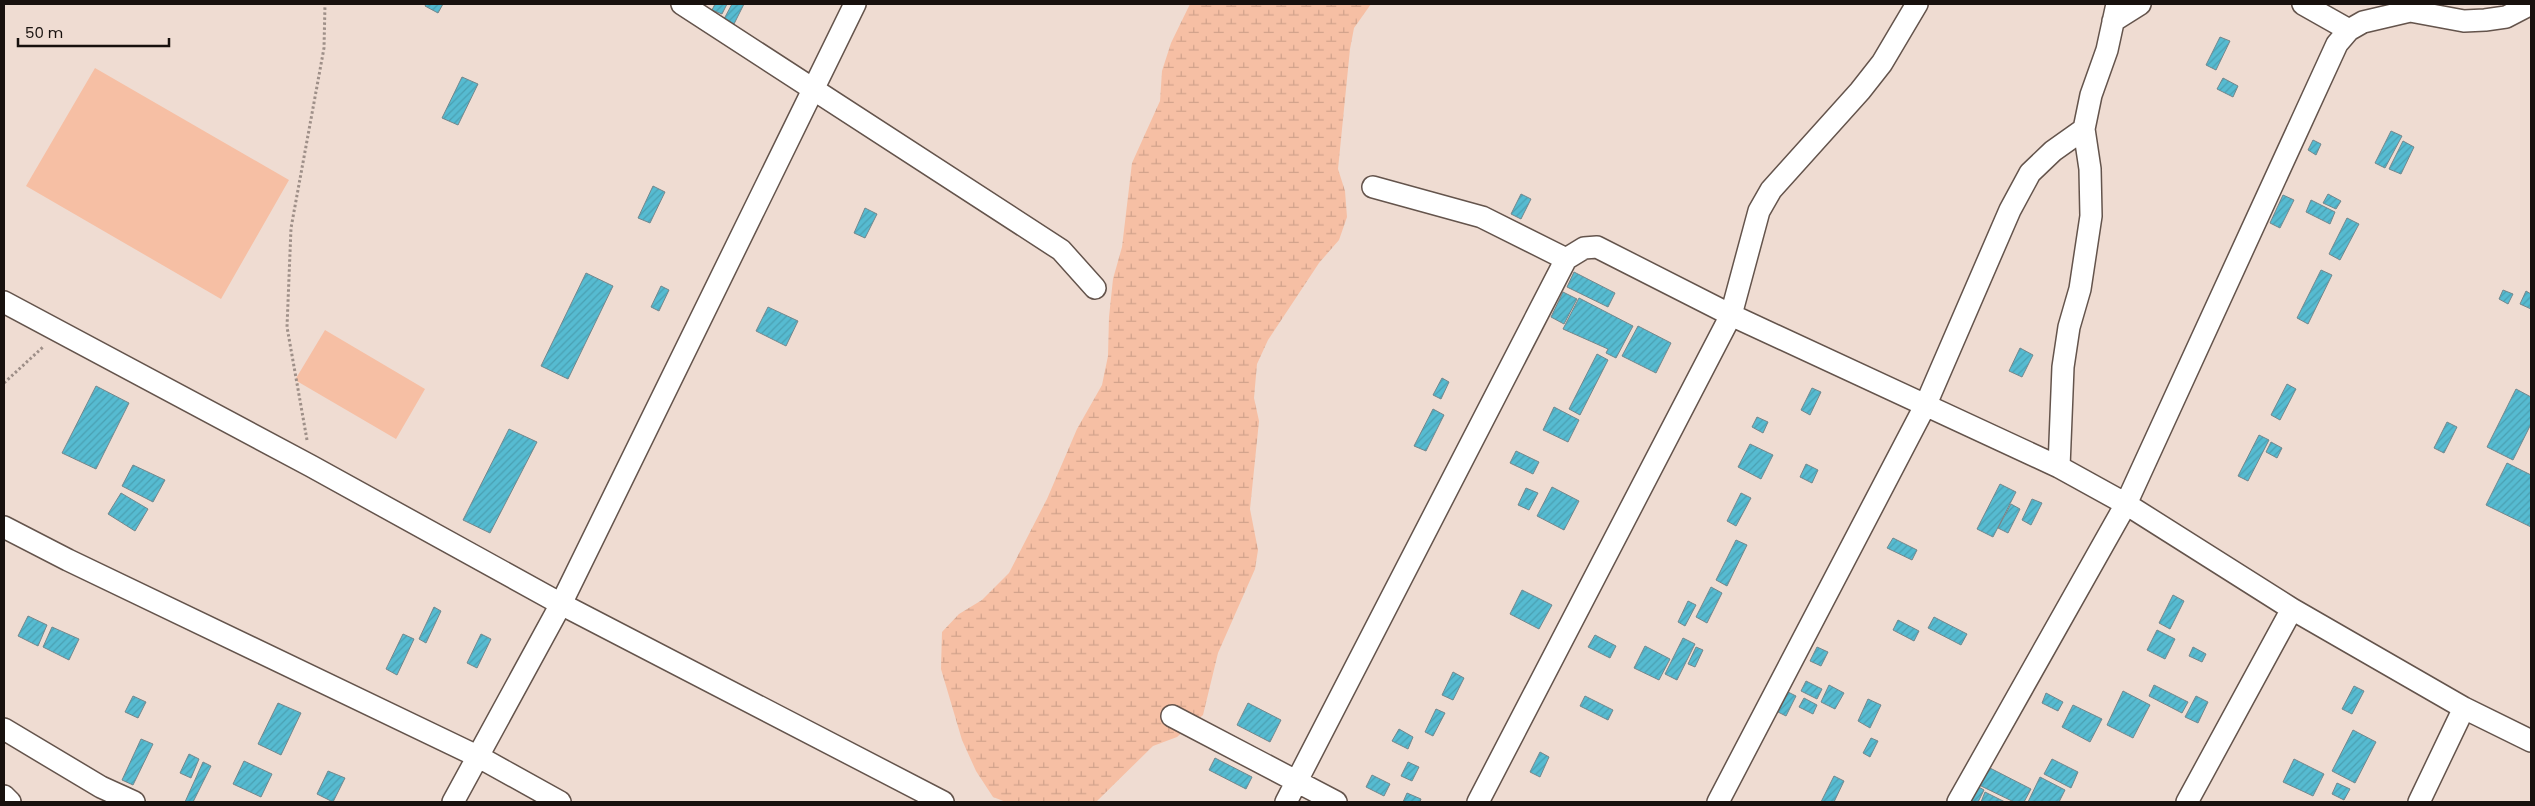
<svg xmlns="http://www.w3.org/2000/svg" width="2535" height="806" font-family="Poppins,sans-serif">
<style>
.wetland{fill:url(#wetland-marsh)}
.garden{fill:#f6bfa4}
.building{fill:url(#building-hatch);stroke:#73878c}
.lines{fill:none;stroke-linecap:round;stroke-linejoin:round}
.street-casing{stroke:#64544c;stroke-width:24}
.path{stroke:#9e8f88;stroke-width:3;stroke-dasharray:2.5 2.5;stroke-linecap:butt}
.street{stroke:#fff;stroke-width:21}
</style>
<defs>
<pattern id="wetland-marsh" width="20" height="14" patternUnits="userSpaceOnUse" patternTransform="scale(1.25)"><rect width="20" height="14" fill="#f6bfa4"/><path d="M1 5h8M5 5V1M11 12h8M15 12V8" fill="none" stroke="#d2a38c"/></pattern>
<pattern id="building-hatch" width="6" height="6" patternUnits="userSpaceOnUse" patternTransform="scale(1.25)"><rect width="6" height="6" fill="#56bbd1"/><path d="M-1 1l2-2M0 6l6-6M5 7l2-2" fill="none" stroke="#4aa0b2"/></pattern>
</defs>
<rect width="100%" height="100%" fill="#efdcd2"/>
<path class="wetland" d="M1190,4H1371L1354,28L1350,49L1338,169L1345,191L1347,217L1339,240L1319,263L1268,340L1257,364L1254,398L1259,421L1250,509L1258,550L1255,569L1218,653L1203,715L1177,737L1153,746L1096,802H1006L993,797L976,771L962,740L941,669L942,632L959,614L982,600L1009,573L1047,499L1077,429L1102,385L1108,356L1109,317L1113,279L1122,247L1132,163L1160,101L1162,71L1171,43Z"/>
<path class="garden" d="M95,68L289,180L221,299L26,186Z
M325,330L425,389L396,439L295,380Z"/>
<path class="building" d="M426,4H443L438,13L425,6Z
M715,4H727L722,14L712,10Z
M732,4H744L734,24L724,19Z
M2220,37L2230,41L2216,70L2206,65Z
M462,77L478,84L458,125L442,118Z
M2223,78L2238,86L2233,97L2217,89Z
M2391,131L2402,136L2385,168L2375,163Z
M2313,140L2321,144L2316,155L2308,150Z
M2403,141L2414,147L2401,174L2389,169Z
M653,186L665,192L650,223L638,218Z
M1521,194L1531,199L1521,219L1511,214Z
M2328,194L2341,201L2336,209L2323,203Z
M2283,195L2294,200L2280,228L2270,223Z
M2311,200L2335,212L2330,224L2306,212Z
M865,208L877,214L865,238L854,233Z
M2347,218L2359,224L2340,260L2329,254Z
M2321,270L2332,275L2308,324L2297,318Z
M1574,272L1615,293L1608,307L1567,287Z
M586,273L613,286L568,379L541,366Z
M661,286L669,290L659,311L651,307Z
M2503,290L2513,294L2508,304L2499,299Z
M2526,291L2531,294V309L2520,304Z
M1563,292L1577,299L1564,324L1551,317Z
M1579,298L1633,326L1616,358L1606,353L1608,349L1563,329Z
M768,307L798,321L786,346L756,331Z
M1638,326L1671,343L1656,373L1622,356Z
M2020,348L2033,355L2022,377L2009,371Z
M1597,354L1608,360L1580,415L1569,409Z
M1442,378L1449,382L1441,399L1433,395Z
M2287,384L2296,389L2280,420L2271,415Z
M96,386L129,403L96,469L62,453Z
M1812,388L1821,392L1810,415L1801,410Z
M2516,389L2531,397V424L2513,460L2487,447Z
M1554,407L1579,420L1568,442L1543,430Z
M1433,409L1444,415L1426,451L1414,446Z
M1757,417L1768,422L1763,433L1752,427Z
M2447,422L2457,427L2444,453L2434,448Z
M509,429L537,442L490,533L463,520Z
M2259,435L2269,440L2248,481L2238,476Z
M2271,442L2282,448L2277,458L2266,452Z
M1750,444L1773,455L1761,479L1738,467Z
M1516,451L1539,462L1533,474L1510,463Z
M2507,463L2531,475V527L2486,505Z
M1806,464L1818,470L1812,483L1800,477Z
M133,465L165,480L153,502L122,486Z
M2000,484L2016,492L1993,537L1977,529Z
M1552,487L1579,501L1564,530L1537,516Z
M1526,488L1538,493L1529,510L1518,505Z
M121,493L148,509L135,531L108,514Z
M1741,493L1751,498L1736,526L1727,521Z
M2032,499L2042,503L2031,525L2022,520Z
M2011,504L2020,509L2008,533L1998,528Z
M1893,538L1917,550L1912,560L1887,548Z
M1736,540L1747,545L1727,586L1716,580Z
M1711,587L1722,593L1707,623L1696,617Z
M1522,590L1552,605L1539,629L1510,614Z
M2173,595L2184,601L2170,629L2159,623Z
M1688,601L1696,605L1685,626L1678,622Z
M434,607L441,611L426,643L419,639Z
M28,616L47,625L38,646L18,636Z
M1934,617L1967,634L1961,645L1928,628Z
M1898,620L1919,631L1914,641L1893,630Z
M52,627L79,639L69,660L43,647Z
M2157,630L2175,639L2165,659L2147,650Z
M403,634L414,639L397,675L386,669Z
M481,634L491,639L477,668L467,663Z
M1595,635L1616,646L1610,658L1588,647Z
M1683,638L1695,644L1677,680L1665,674Z
M1645,646L1670,659L1659,680L1634,668Z
M1696,647L1703,650L1695,667L1688,664Z
M1817,647L1828,652L1821,666L1810,661Z
M2193,647L2206,654L2202,662L2189,656Z
M1453,672L1464,678L1453,700L1442,695Z
M1806,681L1822,689L1817,699L1801,691Z
M1829,685L1844,693L1835,709L1821,702Z
M2154,685L2188,702L2182,713L2149,696Z
M2354,686L2364,691L2352,714L2342,709Z
M2123,691L2150,705L2133,738L2107,725Z
M1788,692L1796,696L1786,716L1778,712Z
M2046,693L2063,702L2058,711L2042,703Z
M133,696L146,702L138,718L125,712Z
M1585,696L1613,710L1608,720L1580,706Z
M2196,696L2208,702L2198,723L2185,717Z
M1804,698L1817,705L1813,714L1799,707Z
M1868,699L1881,705L1870,728L1858,721Z
M278,703L301,713L281,755L258,744Z
M1248,703L1281,720L1270,742L1237,725Z
M2073,705L2102,719L2090,742L2062,727Z
M1436,709L1445,713L1433,736L1425,732Z
M1399,729L1413,737L1408,749L1392,741Z
M2353,730L2376,742L2355,783L2332,771Z
M1871,738L1878,741L1870,757L1863,753Z
M141,739L153,744L133,785L122,780Z
M1540,752L1549,757L1540,777L1530,772Z
M189,754L199,759L191,778L180,773Z
M1215,758L1252,777L1246,789L1209,770Z
M2052,759L2078,772L2071,788L2044,774Z
M2294,759L2324,774L2313,796L2283,782Z
M244,761L272,774L261,797L233,784Z
M203,762L211,766L193,802H185Z
M1408,762L1419,767L1412,781L1401,776Z
M1988,767L2031,789L2024,802H2014L1979,785Z
M328,771L345,778L333,802L317,794Z
M1372,775L1390,784L1384,796L1366,787Z
M1834,776L1844,781L1834,802H1821Z
M2040,777L2065,790L2059,802H2028Z
M2337,783L2350,789L2344,800L2332,794Z
M1977,786L1984,790L1978,802H1971L1969,801Z
M1985,792L2005,802H1981Z
M1407,793L1421,799L1420,802H1403Z"/>
<g class="lines">
<g class="street-casing">
<path id="street" d="M682,4L1061,250L1095,288
M2303,4L2349,30
M2113,21L2140,4
M1373,187L1482,217L1566,259
M4,302L311,466L561,604L943,802
M2059,467L2063,367L2069,327L2080,289L2091,216L2090,169L2084,129L2091,95L2107,50L2117,4
M4,527L68,560L479,757L560,802
M1172,716L1336,802
M4,729L101,787L134,802
M4,796L10,802
M453,802L561,604L855,4
M1286,802L1566,259L1584,248L1597,247L1731,315L2059,467L2126,504L2292,609L2464,708L2531,741
M1478,802L1731,315L1759,211L1771,190L1860,91L1882,63L1917,4
M1718,802L1926,404L2010,210L2030,173L2053,151L2084,129
M1958,802L2126,504L2337,44L2349,30L2363,22L2410,11L2464,21L2485,20L2506,17L2531,4
M2187,802L2292,609
M2419,802L2464,708"/>
</g>
<path class="path" d="M4,383L43,347
M307,440L287,327L291,228L324,48L325,4"/>
<use href="#street" class="street"/>
</g>
<rect width="2535" height="806" fill="none" stroke="#18110e" stroke-width="10"/>
<path d="M18 38v8h151v-8" fill="none" stroke="#18110e" stroke-width="2.5"/>
<text x="25" y="38" font-size="15" fill="#18110e" stroke="#efdcd2" stroke-width="4" paint-order="stroke">50 m</text>
</svg>
